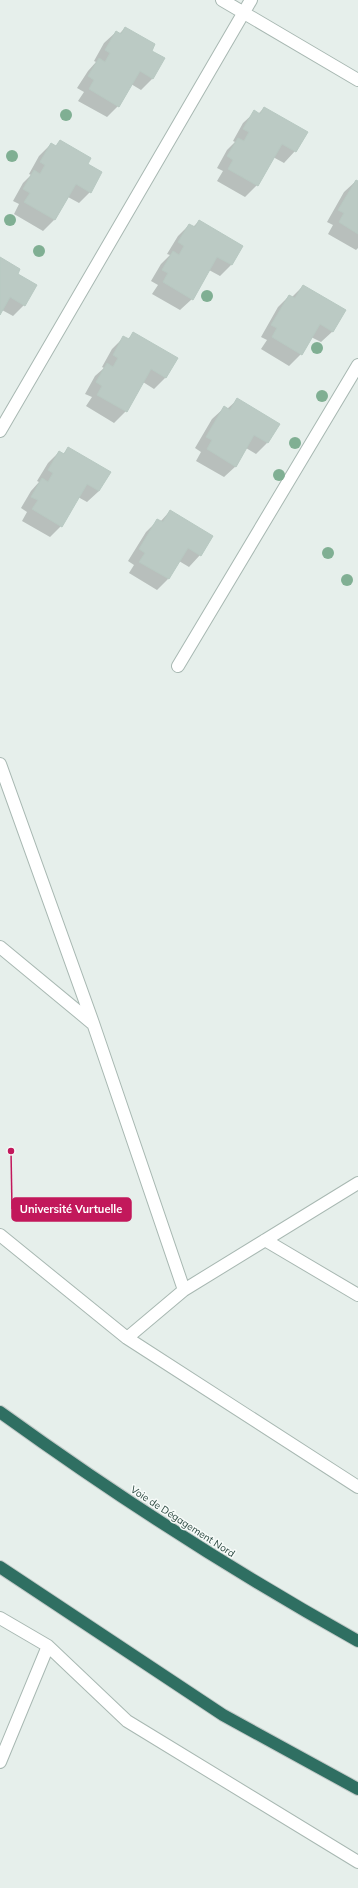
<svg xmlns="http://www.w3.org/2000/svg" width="358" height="1888" font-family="Mulish,sans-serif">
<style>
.shadow{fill:#0003}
.building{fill:#bbcac4;stroke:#b8c9c2}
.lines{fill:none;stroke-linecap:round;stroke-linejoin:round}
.minor-casing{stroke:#a8b8b2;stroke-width:14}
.highway-casing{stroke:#c2cac8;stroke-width:14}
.minor{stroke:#fff;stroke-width:12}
.highway{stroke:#2f6f62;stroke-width:12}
.tree{fill:#80af93}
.labels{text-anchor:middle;stroke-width:3;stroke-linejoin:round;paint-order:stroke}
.street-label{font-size:10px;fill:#24423a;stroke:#f7fbf9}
.leader{fill:none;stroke:#c2185b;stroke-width:1.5}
.callout-dot{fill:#c2185b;stroke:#f7fbf9;stroke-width:1.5}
.callout{fill:#c2185b;stroke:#c2185b;stroke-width:1.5}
.callout-label{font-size:11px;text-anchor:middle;font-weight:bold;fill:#fff}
</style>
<rect width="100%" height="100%" fill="#e6efeb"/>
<path class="shadow" d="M125,28L150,51L153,78L141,90L131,84L118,106L107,117L78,101L84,92L77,88L88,71L96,62L94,61L104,43L116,32L119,34Z
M264,108L295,151L284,163L273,157L257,185L245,197L217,181L223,171L217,168L227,150L235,142L233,141L243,123L255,112L258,114Z
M60,141L86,164L90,192L79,203L68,197L55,219L43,231L14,214L19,204L13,201L23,183L31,175L29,174L39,156L51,144L55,147Z
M356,181L358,182V248L356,250L328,234L333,225L327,222L344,192Z
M199,221L242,246L231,265L220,276L209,270L192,299L180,310L152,294L158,285L151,281L161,264L170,255L167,254L178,236L189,225L193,227Z
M0,258L16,274L24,305L13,316L2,310L0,313Z
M303,286L333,331L321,342L311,337L301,354L289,366L261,349L267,340L261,337L278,307L289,296L292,297Z
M133,334L166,377L154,389L143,382L126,411L114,423L86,406L92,397L85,394L95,376L104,368L102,367L112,349L124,337L127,340Z
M237,400L278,424L267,443L256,454L246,448L236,466L224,477L196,461L201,452L195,448L212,419L224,408L227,409Z
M69,448L99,491L87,502L78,497L61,526L50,537L22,521L27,512L21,508L31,491L39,482L37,481L48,463L59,452L63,454Z
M170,511L200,555L189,567L179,561L168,579L157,590L129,573L134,565L128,561L146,532L157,521L160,522Z"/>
<path class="building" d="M125,27L155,44L152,51L165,58L153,79L140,71L119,107L89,89L94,80L88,76L99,58L105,62L110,53L105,50L116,31L121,34Z
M264,107L308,132L296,152L282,144L258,186L228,169L233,160L227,156L238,138L244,141L249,132L243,129L254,110L260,114Z
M60,140L91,158L88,164L102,172L91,193L76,184L55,220L24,202L30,193L23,189L34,170L40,174L45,165L40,162L51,143L56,146Z
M356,180L358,181V234L339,222L344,213L338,210Z
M199,220L243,246L232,265L217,257L193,300L163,282L168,273L162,270L173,251L179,255L184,246L178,242L189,224L195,227Z
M0,257L20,269L18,274L37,285L25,306L10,297L0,315Z
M303,285L346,310L333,332L320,324L302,355L272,337L277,328L271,325L289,295L295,298Z
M133,332L178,358L166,378L151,369L127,412L97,395L102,386L96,382L107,363L113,367L118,358L113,355L123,336L129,339Z
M237,398L280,424L268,443L254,435L236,467L207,449L212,440L206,437L224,406L230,410Z
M68,447L111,472L99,491L87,484L62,527L32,509L38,500L31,497L42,478L48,482L53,473L48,470L59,451L64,454Z
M170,510L213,536L201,556L188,548L169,579L139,562L145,553L139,549L157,519L163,522Z"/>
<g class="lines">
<g class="minor-casing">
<path id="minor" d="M222,0L358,80
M0,431L251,0
M178,666L358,365
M0,764L93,1023L184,1290
M0,947L92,1023
M0,1235L127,1338L358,1487
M265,1240L358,1295
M127,1338L184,1290L358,1183
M0,1618L48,1646L127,1721L358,1862
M0,1762L48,1646"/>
</g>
<g class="highway-casing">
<path id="highway" d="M0,1412C115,1495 234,1572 358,1641
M0,1567L223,1715L358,1789"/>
</g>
<use href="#minor" class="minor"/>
<use href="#highway" class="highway"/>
</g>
<g class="tree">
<circle cx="66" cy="115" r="6"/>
<circle cx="12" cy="156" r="6"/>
<circle cx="10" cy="220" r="6"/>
<circle cx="39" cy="251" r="6"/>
<circle cx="207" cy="296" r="6"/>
<circle cx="317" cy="348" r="6"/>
<circle cx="322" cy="396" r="6"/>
<circle cx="295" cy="443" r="6"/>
<circle cx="279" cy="475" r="6"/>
<circle cx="328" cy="553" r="6"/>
<circle cx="347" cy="580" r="6"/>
</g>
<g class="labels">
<g class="street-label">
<text transform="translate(183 1521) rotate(33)" y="4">Voie de Dégagement Nord</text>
</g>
</g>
<path class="leader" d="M11 1151L12 1209"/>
<circle class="callout-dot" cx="11" cy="1151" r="4"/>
<rect class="callout" x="12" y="1198" width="119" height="23" rx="4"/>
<g class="callout-label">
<text x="71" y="1213">Université Vurtuelle</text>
</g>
</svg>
